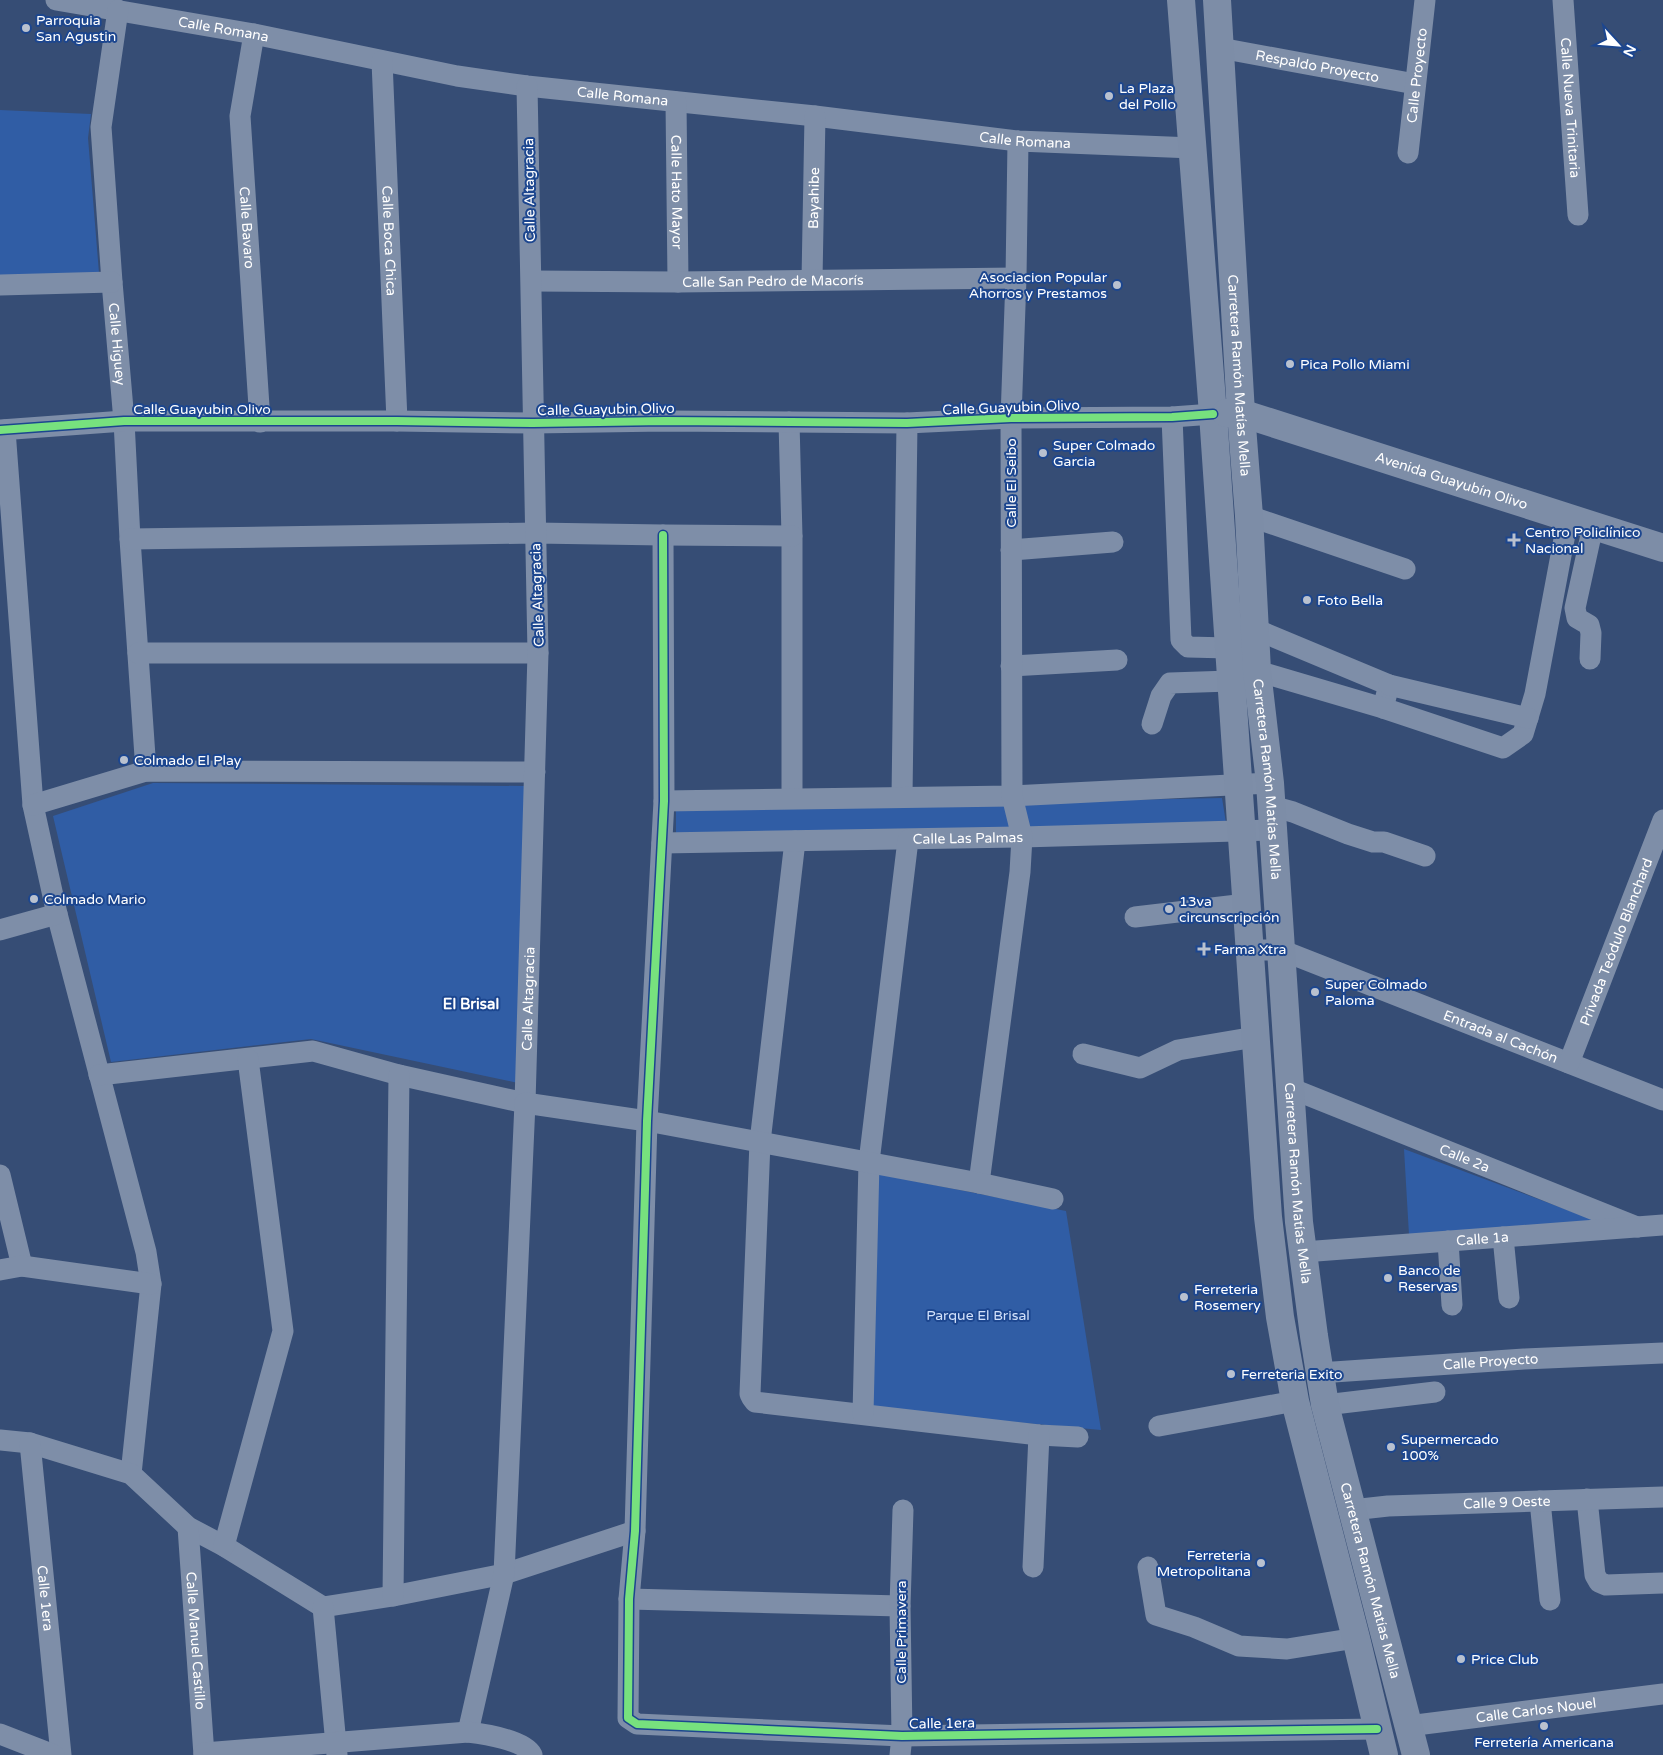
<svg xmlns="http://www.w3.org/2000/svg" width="1663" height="1755" font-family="'Varela Round',sans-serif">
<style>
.green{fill:#305da5}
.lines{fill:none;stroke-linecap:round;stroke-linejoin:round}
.minor{stroke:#7e8ea8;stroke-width:21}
.major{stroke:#7d8da7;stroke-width:28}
.cycleway-casing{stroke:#1c468f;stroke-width:11}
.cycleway{stroke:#77e17e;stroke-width:8}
.poi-dot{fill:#b9c1cf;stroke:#1c468f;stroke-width:2}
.labels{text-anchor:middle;stroke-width:4;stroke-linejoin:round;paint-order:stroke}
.poi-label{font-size:14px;fill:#fff;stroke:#1c468f;text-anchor:start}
.street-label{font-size:14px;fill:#fff;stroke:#1c468f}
.park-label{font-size:14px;fill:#d1e0fa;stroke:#1c468f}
.neighbourhood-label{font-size:15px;font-weight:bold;fill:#fff;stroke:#1c468f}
</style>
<rect width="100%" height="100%" fill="#364d75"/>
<path class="green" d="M0,110L91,114L88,138L99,273L0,278Z
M153,783L525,786L518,1083L311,1039L111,1062L53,816Z
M1222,798L1226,823L676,834V809Z
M1404,1149L1605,1224L1409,1235Z
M878,1174L1066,1211L1101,1430L872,1409Z"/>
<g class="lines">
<g class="minor">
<path id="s1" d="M56,0L254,34L457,76L527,86L815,116L1018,141L1193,148"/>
<path id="s2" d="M1563,0L1578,215"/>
<path id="s3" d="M118,10L101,127L112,282L124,421L130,539L146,771"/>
<path id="s4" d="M254,34L240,116L260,422"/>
<path id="s5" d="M1220,48L1415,84"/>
<path id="s6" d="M382,61L397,421"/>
<path id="s7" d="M676,102L678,282"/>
<path id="s8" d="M1408,153L1425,0"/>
<path id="s9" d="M812,280L815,116"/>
<path id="s10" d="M532,281L678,282L1016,278"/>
<path d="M0,285L112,282"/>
<path d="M1172,417L1181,640L1188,647L1228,648"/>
<path d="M789,422L792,536V798"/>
<path d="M0,430L124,421H397L533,423L665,421L907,423L1011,418L1172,417L1213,414"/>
<path d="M5,430L33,805L57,914L146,1252L151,1284L131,1474"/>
<path d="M1249,516L1405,569"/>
<path d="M663,535L664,801L647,1121L635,1531L629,1599L628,1718L637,1724L902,1736L1377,1729"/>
<path d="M130,539L535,533L663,535L792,536"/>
<path d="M1011,550L1113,542"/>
<path d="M1255,629L1389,685L1383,708"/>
<path d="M138,653H538"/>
<path d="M1590,659L1591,633L1589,625L1577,618L1575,608L1593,526"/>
<path d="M1011,666L1117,660"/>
<path d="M1257,671L1383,708L1503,748L1523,734L1535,694L1568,518"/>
<path d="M1389,685L1528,718"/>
<path d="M1152,724L1161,696L1170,683L1230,681"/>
<path d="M902,797L907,423"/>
<path d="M664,801L1012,796L1270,783"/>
<path d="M33,805L146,771L535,772"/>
<path d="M1271,806L1293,812L1348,834L1373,842H1384L1425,856"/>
<path d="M795,841L760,1142L750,1394L752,1398L755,1402L1039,1435L1078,1437"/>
<path id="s11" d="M662,843L1022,837L1273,830"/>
<path d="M1135,917L1246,904"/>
<path d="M0,930L57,914"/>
<path id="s12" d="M1249,950H1281L1663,1100"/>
<path d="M1083,1054L1140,1068L1178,1050L1255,1037"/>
<path id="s13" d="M1569,1063L1663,820"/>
<path id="s14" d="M99,1075L313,1051L399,1075L525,1103L538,653L527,86"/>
<path id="s15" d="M1290,1088L1637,1227"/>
<path d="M0,1175L22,1266"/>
<path d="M979,1183L1020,872L1022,837L1012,796L1011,418L1016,278L1018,141"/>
<path d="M1503,1237L1509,1298"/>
<path d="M1448,1241L1452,1305"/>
<path id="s16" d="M1303,1252L1663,1225"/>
<path d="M0,1270L22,1266L151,1284"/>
<path id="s17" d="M1319,1373L1524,1359L1663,1353"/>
<path d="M1325,1405L1435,1392"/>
<path d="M863,1414L869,1162L908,840"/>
<path d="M1159,1426L1295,1401"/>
<path d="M0,1440L30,1443L131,1474L188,1527L224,1546L323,1607L393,1596L504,1574L635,1531"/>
<path id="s18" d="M30,1443L61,1755"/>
<path d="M1587,1499L1595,1575L1599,1582L1606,1585L1663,1583"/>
<path d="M1540,1501L1550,1600"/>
<path id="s19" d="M1352,1510L1388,1506L1663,1497"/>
<path id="s20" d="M188,1527L204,1755"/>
<path d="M224,1546L283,1331L248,1059"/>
<path d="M1033,1567L1039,1435"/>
<path d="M1148,1567L1156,1615L1194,1627L1239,1646L1287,1649L1356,1638"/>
<path d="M393,1596L399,1075"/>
<path d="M629,1599L900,1606"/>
<path d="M323,1607L337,1755"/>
<path id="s21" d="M1408,1726L1663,1694"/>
<path d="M468,1732L504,1574L525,1103L647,1121L979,1183L1053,1199"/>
<path d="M0,1734L54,1755"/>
<path d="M204,1753L468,1732C484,1734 525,1740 532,1755"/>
<path d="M900,1755L902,1736L900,1606L903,1510"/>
</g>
<g class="major">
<path d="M1181,0L1213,414L1268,1217L1280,1317L1295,1401L1356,1638L1384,1755"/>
<path id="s22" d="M1217,0L1241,413L1249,516L1257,671L1270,783L1299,1222L1314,1336L1325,1405L1416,1755"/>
<path id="s23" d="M1226,413H1241L1663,548"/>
</g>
<g class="cycleway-casing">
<path id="cycleway" d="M0,430L124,421H397L533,423L665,421L907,423L1011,418L1172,417L1213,414
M663,535L664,801L647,1121L635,1531L629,1599L628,1718L637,1724L902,1736L1377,1729"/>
</g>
<use href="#cycleway" class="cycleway"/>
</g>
<g class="poi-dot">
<circle cx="26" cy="28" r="5"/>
<circle cx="1109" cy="96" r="5"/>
<circle cx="1117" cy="285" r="5"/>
<circle cx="1290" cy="364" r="5"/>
<circle cx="1043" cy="453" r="5"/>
<path d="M1511.5 532.5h5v5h5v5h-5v5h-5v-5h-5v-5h5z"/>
<circle cx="1307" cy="600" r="5"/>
<circle cx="124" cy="760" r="5"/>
<circle cx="34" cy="899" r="5"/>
<circle cx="1169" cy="909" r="5"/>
<path d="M1201.5 941.5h5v5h5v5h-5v5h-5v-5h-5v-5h5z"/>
<circle cx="1315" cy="992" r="5"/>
<circle cx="1388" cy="1278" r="5"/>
<circle cx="1184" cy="1297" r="5"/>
<circle cx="1231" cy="1374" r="5"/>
<circle cx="1391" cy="1447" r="5"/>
<circle cx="1261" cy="1563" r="5"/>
<circle cx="1461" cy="1659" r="5"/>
<circle cx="1544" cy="1726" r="5"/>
</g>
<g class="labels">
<g class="poi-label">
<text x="36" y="25">Parroquia<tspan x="36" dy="16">San Agustin</tspan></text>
<text x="1119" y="93">La Plaza<tspan x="1119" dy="16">del Pollo</tspan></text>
<text x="1107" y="282" text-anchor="end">Asociacion Popular<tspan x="1107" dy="16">Ahorros y Prestamos</tspan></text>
<text x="1300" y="369">Pica Pollo Miami</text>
<text x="1053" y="450">Super Colmado<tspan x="1053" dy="16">Garcia</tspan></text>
<text x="1525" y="537">Centro Policlínico<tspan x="1525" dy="16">Nacional</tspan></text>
<text x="1317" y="605">Foto Bella</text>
<text x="134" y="765">Colmado El Play</text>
<text x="44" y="904">Colmado Mario</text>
<text x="1179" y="906">13va<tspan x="1179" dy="16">circunscripción</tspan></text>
<text x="1214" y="954">Farma Xtra</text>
<text x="1325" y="989">Super Colmado<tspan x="1325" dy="16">Paloma</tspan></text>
<text x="1398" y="1275">Banco de<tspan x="1398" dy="16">Reservas</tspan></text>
<text x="1194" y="1294">Ferreteria<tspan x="1194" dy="16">Rosemery</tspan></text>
<text x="1241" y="1379">Ferreteria Exito</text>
<text x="1401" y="1444">Supermercado<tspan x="1401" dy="16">100%</tspan></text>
<text x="1251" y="1560" text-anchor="end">Ferreteria<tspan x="1251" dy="16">Metropolitana</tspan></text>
<text x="1471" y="1664">Price Club</text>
<text x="1544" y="1747" text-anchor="middle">Ferretería Americana</text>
</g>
<g class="street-label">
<text dy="5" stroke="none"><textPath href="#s1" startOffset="170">Calle Romana</textPath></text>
<text dy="5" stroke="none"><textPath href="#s5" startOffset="99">Respaldo Proyecto</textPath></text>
<text dy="5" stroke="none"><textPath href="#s8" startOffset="78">Calle Proyecto</textPath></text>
<text dy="5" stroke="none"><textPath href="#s1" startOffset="575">Calle Romana</textPath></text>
<text dy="5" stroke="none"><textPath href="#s2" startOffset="108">Calle Nueva Trinitaria</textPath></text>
<text dy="5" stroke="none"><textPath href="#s1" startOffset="980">Calle Romana</textPath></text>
<text transform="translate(529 190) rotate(-91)" y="5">Calle Altagracia</text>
<text dy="5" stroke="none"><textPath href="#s7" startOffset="90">Calle Hato Mayor</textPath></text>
<text dy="5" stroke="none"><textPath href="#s9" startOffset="82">Bayahibe</textPath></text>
<text dy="5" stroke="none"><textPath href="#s4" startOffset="195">Calle Bavaro</textPath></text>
<text dy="5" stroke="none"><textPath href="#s6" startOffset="180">Calle Boca Chica</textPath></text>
<text dy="5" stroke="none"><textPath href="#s10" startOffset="241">Calle San Pedro de Macorís</textPath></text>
<text dy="5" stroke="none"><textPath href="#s3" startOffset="336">Calle Higuey</textPath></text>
<text dy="5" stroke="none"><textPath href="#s22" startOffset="376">Carretera Ramón Matías Mella</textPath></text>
<text transform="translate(1011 407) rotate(-2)" y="5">Calle Guayubin Olivo</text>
<text x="202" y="414">Calle Guayubin Olivo</text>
<text transform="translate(606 409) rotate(-1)" y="5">Calle Guayubin Olivo</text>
<text dy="5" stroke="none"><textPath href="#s23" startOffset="236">Avenida Guayubín Olivo</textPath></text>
<text transform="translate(1011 483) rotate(-90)" y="5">Calle El Seibo</text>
<text transform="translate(537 595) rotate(-92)" y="5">Calle Altagracia</text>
<text dy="5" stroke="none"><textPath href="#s22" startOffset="781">Carretera Ramón Matías Mella</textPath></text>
<text dy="5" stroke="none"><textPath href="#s11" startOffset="306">Calle Las Palmas</textPath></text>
<text dy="5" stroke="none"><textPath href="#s13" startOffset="130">Privada Teódulo Blanchard</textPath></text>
<text dy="5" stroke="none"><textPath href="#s14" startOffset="538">Calle Altagracia</textPath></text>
<text dy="5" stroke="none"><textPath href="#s12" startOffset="268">Entrada al Cachón</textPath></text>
<text dy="5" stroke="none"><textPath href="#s15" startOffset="188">Calle 2a</textPath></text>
<text dy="5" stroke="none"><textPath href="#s22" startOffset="1186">Carretera Ramón Matías Mella</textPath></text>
<text dy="5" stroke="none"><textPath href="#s16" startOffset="180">Calle 1a</textPath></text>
<text dy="5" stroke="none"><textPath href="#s17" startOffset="172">Calle Proyecto</textPath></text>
<text dy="5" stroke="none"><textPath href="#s19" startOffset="155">Calle 9 Oeste</textPath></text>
<text dy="5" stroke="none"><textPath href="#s22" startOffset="1591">Carretera Ramón Matías Mella</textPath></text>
<text dy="5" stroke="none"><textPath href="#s18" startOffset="156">Calle 1era</textPath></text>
<text transform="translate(901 1632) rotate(-90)" y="5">Calle Primavera</text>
<text dy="5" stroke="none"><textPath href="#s20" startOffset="114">Calle Manuel Castillo</textPath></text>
<text dy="5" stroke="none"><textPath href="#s21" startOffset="129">Calle Carlos Nouel</textPath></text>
<text transform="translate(942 1723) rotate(-1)" y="5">Calle 1era</text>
</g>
<g class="park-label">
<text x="978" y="1320">Parque El Brisal</text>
</g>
<g class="neighbourhood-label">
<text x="471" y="1009">El Brisal</text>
</g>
</g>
<g transform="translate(1618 45) rotate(116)" stroke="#1c468f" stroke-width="4" paint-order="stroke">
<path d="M0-4L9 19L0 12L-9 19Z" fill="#ffffff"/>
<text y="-8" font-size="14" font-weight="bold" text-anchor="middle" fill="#ffffff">N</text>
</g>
</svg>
